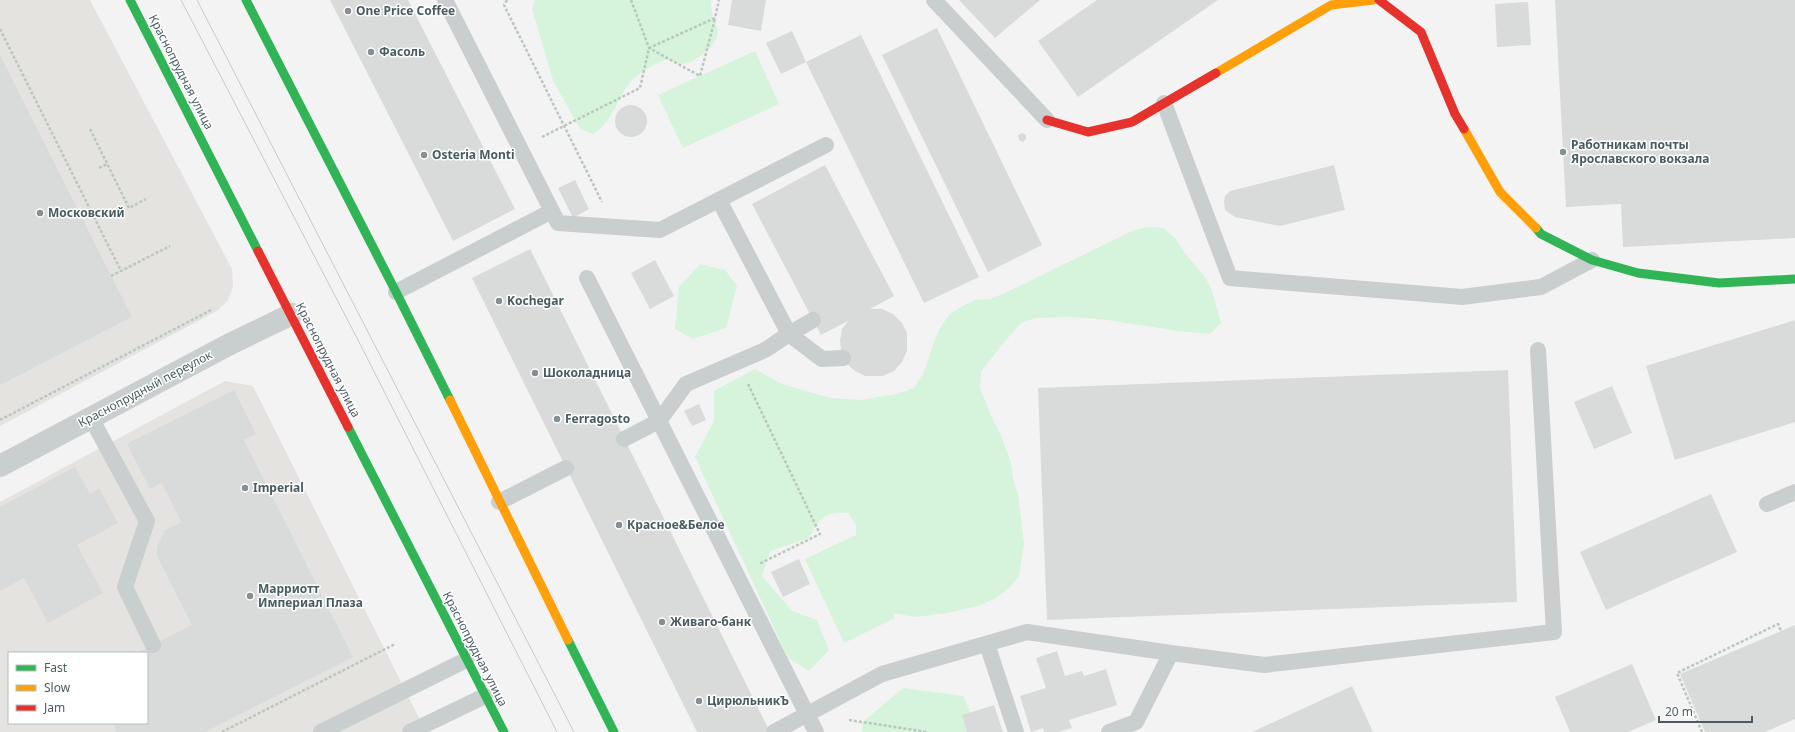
<svg xmlns="http://www.w3.org/2000/svg" width="1795" height="732" font-family="'Noto Sans',sans-serif">
<style>
.commercial{fill:#e5e3e0;fill-rule:evenodd}
.green{fill:#d6f3db}
.building{fill:#d9dbdb}
.lines{fill:none;stroke-linecap:round;stroke-linejoin:round}
.path{stroke:#b9c7bf;stroke-width:2.5;stroke-dasharray:3 2;stroke-linecap:butt}
.lane{stroke:#c9cecf;stroke-width:16}
.street{stroke:#c9cecf;stroke-width:22}
.fast{stroke:#30b455;stroke-width:9}
.slow{stroke:#ff9f0a;stroke-width:9}
.jam{stroke:#e5322d;stroke-width:9}
.tram{stroke:#c6c9ca;stroke-width:1}
.poi-dot{fill:#849094;stroke:#fff;stroke-width:1.5}
.labels{text-anchor:middle;stroke-width:3;stroke-linejoin:round;paint-order:stroke}
.poi-label{font-size:12px;font-weight:bold;fill:#485b61;stroke:#fff;text-anchor:start}
.street-label{font-size:12px;fill:#485b61;stroke:#fff}
</style>
<rect width="100%" height="100%" fill="#f3f3f3"/>
<path class="commercial" d="M0,0H90L232,269L233,287L228,300L217,311L0,426Z
M225,381L253,386L426,732H0V502ZM9,653H147V723H9Z"/>
<path class="green" d="M535,0H711C711,4 711,8 712,12C714,24 722,29 715,41C709,50 695,63 683,64C677,64 672,59 666,60C657,62 649,68 641,73C617,88 618,119 593,134L580,129L553,80L532,9Z
M755,51L779,104L683,148L658,95Z
M1147,227L1163,228L1175,238L1184,252L1205,277L1212,291L1221,323L1210,334L1178,331L1101,319L1069,317L1036,318L1021,323L1000,347L981,372L980,388L992,418L1000,433L1011,463L1013,479L1018,495L1024,544L1019,576L1009,588L996,598L981,605L948,613L915,617L893,613L895,618L844,643L805,559L856,535V525L848,513C824,511 819,519 809,538L770,551L762,576L792,611L817,620L829,650L809,671L788,658L695,457L714,421V391L755,369L782,384L830,398L861,400L897,394L914,388L924,372L934,342L940,328L949,315L961,307L975,300L990,299L1005,293L1132,231Z
M700,264L725,270L737,286L726,328L693,339L675,329L679,287Z
M903,688L963,696L979,732H862L863,722Z"/>
<path class="building" d="M330,0H408L515,209L453,241Z
M732,0H766L761,31L728,25Z
M959,0H1040L995,38Z
M1097,0H1218L1078,97L1038,41Z
M1555,0H1795V238L1623,247L1621,204L1566,207Z
M1528,2L1531,45L1497,47L1495,4Z
M937,28L1042,245L988,272L882,55Z
M792,31L806,62L781,74L766,43Z
M861,35L979,277L924,303L806,62Z
M0,55L132,317L0,385Z
M615 121a16 16 0 1 1 32 0a16 16 0 1 1-32 0Z
M1022,133L1026,135V139L1023,142L1019,140L1018,135Z
M825,165L894,296L870,309H882L893,314L902,323L907,333V351L902,362L894,371L883,376H865L855,371L846,363L841,352L840,340L842,329L848,321L821,335L752,204Z
M1334,165L1345,210L1280,226L1235,217L1225,210L1224,202L1225,196L1230,191Z
M575,180L589,209L573,218L558,188Z
M530,249L560,309L770,732H697L472,278Z
M655,260L674,296L650,309L631,273Z
M1795,320V422L1675,460L1646,366Z
M1508,370L1517,602L1047,620L1038,388Z
M1612,386L1632,433L1594,449L1574,402Z
M234,390L256,434L244,440L353,657L205,732H117L113,723H147V653H137L192,625L157,556V547L165,530L181,522L162,483L150,489L127,444Z
M699,404L706,420L692,426L684,411Z
M75,467L90,494L99,488L118,523L77,545L103,593L48,623L24,578L0,591V507Z
M1711,494L1737,552L1606,610L1580,552Z
M799,559L810,584L783,597L771,572Z
M1795,625V719L1765,732H1705L1680,674Z
M1057,651L1065,676L1082,671L1084,676L1106,669L1117,705L1069,720L1072,728L1058,732H1044L1043,728L1031,732L1020,696L1046,688L1036,658Z
M1632,664L1656,720L1628,732H1570L1555,697Z
M1352,686L1373,732H1252Z
M994,705L1003,732H967L962,715Z"/>
<g class="lines">
<path class="path" d="M507,0L504,5L602,202
M631,0L649,48L700,76L715,19
M0,29L121,271
M90,129L129,208L146,199
M542,137L640,88L649,48L715,18L719,0
M99,168L107,164
M111,276L170,246
M748,384L820,534L759,564
M0,420L213,309
M849,720L927,732
M222,732L395,644
M1702,732L1677,673L1778,624L1781,631"/>
<path class="lane" d="M445,0L558,223L660,230L826,145
M934,0L1047,120
M1164,103L1230,278L1462,297L1541,287L1592,260
M719,200L789,334L813,320
M587,278L816,732
M396,292L552,211
M91,418L147,521L125,587L153,645
M624,439L659,421L686,384L765,350L789,334L822,359L843,358
M499,502L566,468
M1767,504L1795,492
M987,644L1016,732
M321,732L466,660
M410,732L485,696
M774,732L882,674L1027,632L1171,653L1264,665L1554,632L1538,350
M1109,732L1136,722L1171,653"/>
<path class="street" d="M0,466L230,344L292,314"/>
<path class="fast" d="M130,0L258,251
M246,0L396,292L450,400
M1536,228L1541,234L1592,260L1638,273L1719,283L1795,279
M348,427L504,732
M568,640L614,732"/>
<path class="slow" d="M1216,73L1331,5L1373,0
M1464,129L1500,192L1536,228
M450,400L568,640"/>
<path class="jam" d="M1379,0L1421,32L1455,114L1464,129
M1047,120L1088,132L1132,122L1216,73
M258,251L348,427"/>
<path class="tram" d="M181,0L358,340L557,732
M197,0L574,732"/>
</g>
<g class="poi-dot">
<circle cx="348" cy="11" r="4"/>
<circle cx="371" cy="52" r="4"/>
<circle cx="1563" cy="152" r="4"/>
<circle cx="424" cy="155" r="4"/>
<circle cx="40" cy="213" r="4"/>
<circle cx="499" cy="301" r="4"/>
<circle cx="535" cy="373" r="4"/>
<circle cx="557" cy="419" r="4"/>
<circle cx="245" cy="488" r="4"/>
<circle cx="619" cy="525" r="4"/>
<circle cx="250" cy="596" r="4"/>
<circle cx="662" cy="622" r="4"/>
<circle cx="699" cy="701" r="4"/>
</g>
<g class="labels">
<g class="poi-label">
<text x="356" y="15">One Price Coffee</text>
<text x="379" y="56">Фасоль</text>
<text x="1571" y="149">Работникам почты<tspan x="1571" dy="14">Ярославского вокзала</tspan></text>
<text x="432" y="159">Osteria Monti</text>
<text x="48" y="217">Московский</text>
<text x="507" y="305">Kochegar</text>
<text x="543" y="377">Шоколадница</text>
<text x="565" y="423">Ferragosto</text>
<text x="253" y="492">Imperial</text>
<text x="627" y="529">Красное&amp;Белое</text>
<text x="258" y="593">Марриотт<tspan x="258" dy="14">Империал Плаза</tspan></text>
<text x="670" y="626">Живаго-банк</text>
<text x="707" y="705">ЦирюльникЪ</text>
</g>
<g class="street-label">
<text transform="translate(181 72) rotate(63)" y="4">Краснопрудная улица</text>
<text transform="translate(328 360) rotate(63)" y="4">Краснопрудная улица</text>
<text transform="translate(145 389) rotate(-28)" y="4">Краснопрудный переулок</text>
<text transform="translate(475 649) rotate(63)" y="4">Краснопрудная улица</text>
</g>
</g>
<rect x="8" y="652" width="140" height="72" fill="#ffffff" stroke="#b6bdc0"/>
<rect x="16" y="665" width="20" height="6" fill="#30b455" stroke="#b6bdc0"/>
<text x="44" y="672" font-size="12" fill="#485b61">Fast</text>
<rect x="16" y="685" width="20" height="6" fill="#ff9f0a" stroke="#b6bdc0"/>
<text x="44" y="692" font-size="12" fill="#485b61">Slow</text>
<rect x="16" y="705" width="20" height="6" fill="#e5322d" stroke="#b6bdc0"/>
<text x="44" y="712" font-size="12" fill="#485b61">Jam</text>
<path d="M1659 716v6h93v-6" fill="none" stroke="#485b61" stroke-width="2"/>
<text x="1665" y="716" font-size="12" fill="#485b61" stroke="#ffffff" stroke-width="3" paint-order="stroke">20 m</text>
</svg>
